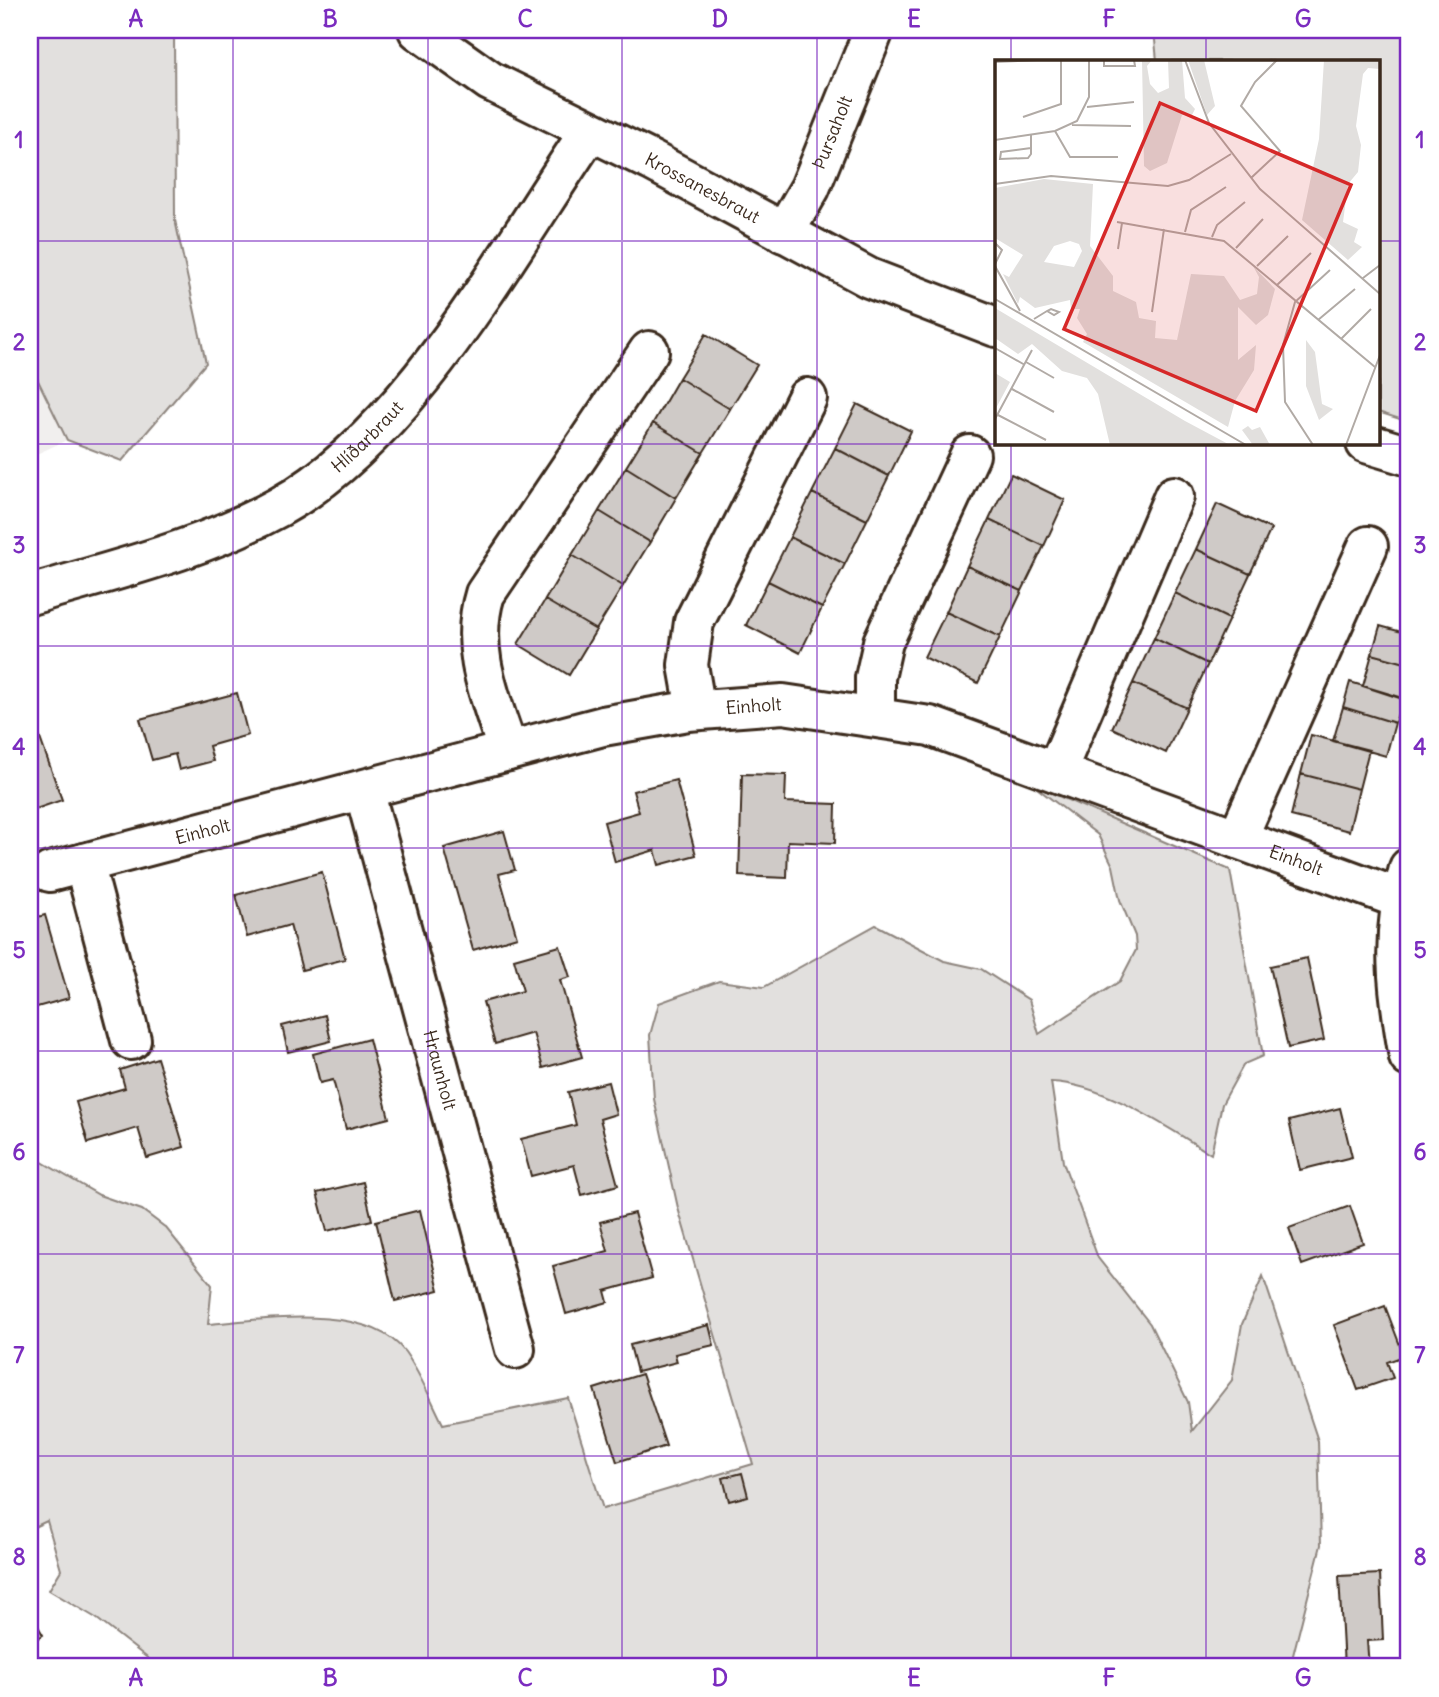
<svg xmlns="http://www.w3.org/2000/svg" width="1439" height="1697" font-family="Delius,sans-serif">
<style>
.built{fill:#f1efee}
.green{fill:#e2e0de;stroke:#8e857e;stroke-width:2}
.building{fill:#cfcac7;stroke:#3b2a1e;stroke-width:2}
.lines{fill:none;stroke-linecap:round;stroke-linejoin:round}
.minor-casing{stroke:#3b2a1e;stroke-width:44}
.minor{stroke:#fff;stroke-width:38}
.grid{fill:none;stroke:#7b2cbf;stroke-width:2;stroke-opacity:0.55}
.labels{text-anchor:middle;stroke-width:7;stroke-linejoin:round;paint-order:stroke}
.street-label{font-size:18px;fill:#3b2a1e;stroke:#fff}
.inset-road{fill:none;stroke:#b1aaa5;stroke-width:2}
.view{fill:#d62828;fill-opacity:0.15;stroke:#d62828;stroke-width:3.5}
.inset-edge{fill:none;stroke:#3b2a1e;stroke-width:3.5}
.neatline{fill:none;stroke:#7b2cbf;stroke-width:2.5}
.grid-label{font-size:23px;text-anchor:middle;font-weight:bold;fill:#7b2cbf}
</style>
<rect width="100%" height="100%" fill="#fff"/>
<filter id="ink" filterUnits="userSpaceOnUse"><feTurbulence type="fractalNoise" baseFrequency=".0143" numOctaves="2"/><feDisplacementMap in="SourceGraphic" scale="14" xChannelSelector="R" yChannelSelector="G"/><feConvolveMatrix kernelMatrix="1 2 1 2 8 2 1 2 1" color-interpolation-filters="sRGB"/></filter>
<g filter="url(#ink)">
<path class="built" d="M30,364L67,440L30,457Z"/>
<path class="green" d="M30,30H174L175,220L206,363L122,461L67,440L30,364Z
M1154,30H1409V422L1378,412V61H1157Z
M1033,785L1230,870L1263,1056L1244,1064L1222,1104L1211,1154C1166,1127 1105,1084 1051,1082L1063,1162L1098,1258L1150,1324L1188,1402L1192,1431L1232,1380L1242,1324L1263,1276L1318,1441L1321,1545L1290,1667H159L96,1618L49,1590L61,1570L47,1521L30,1529V1155L99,1195L142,1210L166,1228L212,1285L208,1324C261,1320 368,1302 405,1352C420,1373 431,1400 443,1424L568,1398L603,1509L753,1464L678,1208L654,1099L650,1035L659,1003L719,981L764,987L876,925L944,961L981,969L1029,1000L1039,1034L1120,981L1136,950L1135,936L1120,900L1113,866L1098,835Z"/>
<path class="building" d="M706,334L757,365L730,409L679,378Z
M679,378L730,409L703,453L653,423Z
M857,404L911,431L889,476L835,448Z
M653,423L703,453L676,498L626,467Z
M835,448L889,476L867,520L812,493Z
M626,467L676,498L650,542L599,511Z
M1011,474L1065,500L1044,546L989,520Z
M812,493L867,520L845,564L790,537Z
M1217,504L1271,529L1250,574L1196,549Z
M599,511L650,542L623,586L572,555Z
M989,520L1044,546L1022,591L967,566Z
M790,537L845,564L822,608L768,581Z
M1196,549L1250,574L1229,619L1175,593Z
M572,555L623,586L596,630L545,600Z
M967,566L1022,591L1000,637L946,612Z
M768,581L822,608L800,653L746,625Z
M1175,593L1229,619L1208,664L1154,638Z
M545,600L596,630L569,675L518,644Z
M1409,607V634L1402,632Z
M946,612L1000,637L978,683L924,657Z
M1380,626L1409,634V664L1372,654Z
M1154,638L1208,664L1187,708L1133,683Z
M1372,654L1409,664V701L1363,686Z
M1350,682L1403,698L1395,723L1343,707Z
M1133,683L1187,708L1166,753L1112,728Z
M237,693L248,735L209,746L213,761L179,770L175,754L152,760L140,719Z
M1343,707L1395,723L1386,756L1333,741Z
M36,727L62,800L30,811V729Z
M1311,735L1369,750L1359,789L1301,774Z
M742,774L786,775L785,802L836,804L835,843L788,841L787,878L739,876Z
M1301,774L1359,789L1349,831L1291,816Z
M676,780L696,855L659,865L655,850L615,862L604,822L639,812L633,791Z
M504,831L515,870L499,874L517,937L473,950L444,848Z
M322,872L345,959L302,970L290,925L247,937L236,895Z
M45,915L69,998L30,1009V919Z
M560,946L570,977L560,980L582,1057L543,1068L533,1033L495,1044L483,1002L523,991L514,959Z
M1307,958L1324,1040L1288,1048L1270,966Z
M325,1015L331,1041L288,1052L282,1026Z
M369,1039L389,1118L346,1129L333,1080L320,1083L313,1054Z
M157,1058L184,1147L147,1158L138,1128L88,1143L76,1102L125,1088L120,1070Z
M608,1082L616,1114L600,1119L618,1185L582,1195L574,1165L531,1176L521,1139L576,1125L568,1092Z
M1340,1108L1352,1157L1300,1170L1289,1121Z
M363,1182L372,1220L327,1231L317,1193Z
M1350,1206L1363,1243L1302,1265L1289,1228Z
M420,1210L439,1290L395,1301L376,1221Z
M634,1213L652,1278L605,1291L608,1302L566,1314L553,1266L608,1251L600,1222Z
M1385,1306L1404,1356L1387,1362L1393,1378L1358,1390L1334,1325Z
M709,1325L714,1345L675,1354L677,1362L637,1372L630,1345Z
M642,1374L666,1446L617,1462L594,1389Z
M742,1473L748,1496L729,1501L723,1478Z
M1380,1574L1383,1640L1367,1641L1369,1667H1344L1339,1576Z
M30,1612L43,1635L30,1643Z"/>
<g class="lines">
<g class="minor-casing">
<g id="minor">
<path id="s1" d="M418,30L490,81L652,161L869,278L996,327"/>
<path id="s2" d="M784,233L810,188L874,30"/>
<path d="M1366,443L1409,456"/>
<path id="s3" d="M30,595C114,570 201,550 279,507C409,436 507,252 590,131"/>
<path d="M696,710L688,665L694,622L807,398"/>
<path d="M875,717V678L883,642L970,455"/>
<path d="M508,751C491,699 468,649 485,594L649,351"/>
<path d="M1056,772L1174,496"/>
<path id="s4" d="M364,790L515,1349"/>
<path d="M1237,839L1368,546"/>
<path d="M84,863L131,1040"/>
<path d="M1409,868C1390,936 1397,990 1409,1057"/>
<path id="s5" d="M50,872L603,726L688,711L783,704L930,726L1409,902"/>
</g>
</g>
<use href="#minor" class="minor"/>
</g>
</g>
<path class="grid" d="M233,30V1667M428,30V1667M622,30V1667M817,30V1667M1011,30V61M1206,30V61M30,241H996M1378,241H1409M1011,443V1667M1206,443V1667M30,444H1409M30,646H1409M30,848H1409M30,1051H1409M30,1254H1409M30,1456H1409"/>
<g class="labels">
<g class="street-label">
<text dy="6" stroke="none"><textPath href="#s2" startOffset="112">Þursaholt</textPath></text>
<text dy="6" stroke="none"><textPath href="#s1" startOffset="326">Krossanesbraut</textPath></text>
<text dy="6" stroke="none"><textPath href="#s3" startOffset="378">Hlíðarbraut</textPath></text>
<text dy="6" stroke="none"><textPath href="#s5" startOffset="724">Einholt</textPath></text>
<text dy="6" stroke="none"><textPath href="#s5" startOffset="158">Einholt</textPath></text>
<text dy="6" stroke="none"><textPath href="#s5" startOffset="1292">Einholt</textPath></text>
<text dy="6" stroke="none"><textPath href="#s4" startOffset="290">Hraunholt</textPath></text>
</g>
</g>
<g transform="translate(995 60)">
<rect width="385" height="385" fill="#fff"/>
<path d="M147,0H157L152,6L155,24L163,33L174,28L173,0H187L190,38L200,49L197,55H187L172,103L155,111L149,106ZM193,0H209L220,46L212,55ZM329,0H385V9L373,8L368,14L361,66L366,85L363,112L353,124L348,162L363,169L359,182L367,187L353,200L307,160L324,79ZM49,119L98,124L95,186L118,216V231L141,242L144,258L161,261L160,278L182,280L196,214L229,216L245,240L262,234L264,217L258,206L280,229L273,255L261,265L243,247V300L261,285L259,310L240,341L233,367L88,282L92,274L82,258L85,249H76L75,240L40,248L25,237L23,244L8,214L14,217L28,195L0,178V128ZM75,181L84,184L87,191L79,207L49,202L59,186ZM0,248L190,361L235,385H115L103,334L92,318L67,311L37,284L23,294L0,278ZM311,280L320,292L327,344L338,349L324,360L311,326ZM0,313L15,322L0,350ZM253,366L257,370L265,367L275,385H258L247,370Z" fill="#e2e0de" fill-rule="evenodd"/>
<path class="inset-road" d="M109,0V6H140L139,0M190,0L214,63L265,129L385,234M0,2L43,0M92,47L139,42M28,57L66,44V0M77,65L136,66M60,71L75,97H123M0,80L60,71L82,61L94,37V0M36,88L6,92L5,99L33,98L36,94V74M256,118L285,91L246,46L260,22L282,0M0,124L56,116L173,126L194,120L236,94M122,162L229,181L380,307M190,172L196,150L231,127M217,177L222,165L250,142M0,183L7,190L0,204M241,188L268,159M123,189L127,163M0,206L25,251M262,206L293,176M368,218L385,205M282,225L316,193M0,239L251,385M157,252L169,169M39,259L52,251L56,249L64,252L59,255L52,251M323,260L360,229M346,279L376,249M0,288L30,305M31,302L59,318M17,329L59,352M3,355L51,380M0,359L37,290M318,385L290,342L288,285L300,242L335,210M351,385L385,295"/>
<path class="view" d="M165,43L356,125L261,351L69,269Z"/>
<rect width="385" height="385" class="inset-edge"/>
</g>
<rect width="1439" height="1697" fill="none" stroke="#fff" stroke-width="77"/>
<rect x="38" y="38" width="1362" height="1620" class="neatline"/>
<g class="grid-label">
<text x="136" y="27">A</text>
<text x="330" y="27">B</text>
<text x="525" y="27">C</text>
<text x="720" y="27">D</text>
<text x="914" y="27">E</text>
<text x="1109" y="27">F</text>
<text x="1303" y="27">G</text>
<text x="19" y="148">1</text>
<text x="1420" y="148">1</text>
<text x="19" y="350">2</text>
<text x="1420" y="350">2</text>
<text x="19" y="553">3</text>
<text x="1420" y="553">3</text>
<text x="19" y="755">4</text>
<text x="1420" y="755">4</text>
<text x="19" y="958">5</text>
<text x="1420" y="958">5</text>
<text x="19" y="1160">6</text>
<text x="1420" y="1160">6</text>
<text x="19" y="1363">7</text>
<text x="1420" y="1363">7</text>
<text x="19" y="1565">8</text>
<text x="1420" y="1565">8</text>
<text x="136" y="1686">A</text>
<text x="330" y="1686">B</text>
<text x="525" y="1686">C</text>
<text x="720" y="1686">D</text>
<text x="914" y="1686">E</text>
<text x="1109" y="1686">F</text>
<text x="1303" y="1686">G</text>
</g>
</svg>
